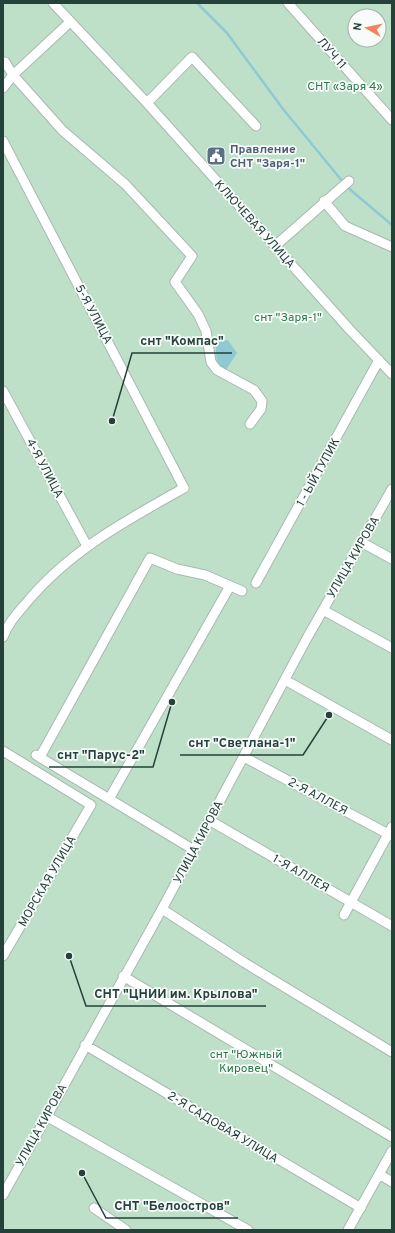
<svg xmlns="http://www.w3.org/2000/svg" width="395" height="1233" font-family="Overpass,sans-serif">
<style>
.green{fill:#bfe0c8;fill-rule:evenodd}
.water{fill:#8ec9d4}
.lines{fill:none;stroke-linecap:round;stroke-linejoin:round}
.stream{stroke:#8ec9d4;stroke-width:2.5}
.minor-casing{stroke:#a8b8b2;stroke-width:11}
.minor{stroke:#fff;stroke-width:9}
.labels{text-anchor:middle;stroke-width:3.5;stroke-linejoin:round;paint-order:stroke}
.street-label{font-size:12px;fill:#24423a;stroke:#f7fbf9}
.park-label{font-size:12px;fill:#2d7a4b;stroke:#f7fbf9}
.service-label{font-size:12px;font-weight:bold;fill:#4e5e75;stroke:#f7fbf9;text-anchor:start}
.leader{fill:none;stroke:#24423a;stroke-width:1.5}
.callout-dot{fill:#24423a;stroke:#f7fbf9;stroke-width:1.5}
.callout-label{font-size:13px;text-anchor:middle;font-weight:bold;fill:#24423a;stroke:#f7fbf9;stroke-width:3.5;stroke-linejoin:round;paint-order:stroke}
</style>
<rect width="100%" height="100%" fill="#e6efeb"/>
<path class="green" d="M3,3H392V1230H3ZM355,16H379V40H355Z"/>
<path class="water" d="M228,340L237,353L226,370L217,363L215,342Z"/>
<g class="lines">
<path class="stream" d="M197,3L227,33L283,109L343,182
M346,186L392,225"/>
<g class="minor-casing">
<path id="minor" d="M53,3L147,103L351,331L392,374
M288,3L392,120
M5,62L13,75L63,131L125,184L192,256L175,282L198,314L206,331L211,362L217,370L254,390L262,401L261,409L250,424
M3,88L13,75L70,22
M147,103L192,57L256,126
M3,141L184,488C127,520 69,551 27,602C17,614 8,623 3,637
M324,201L345,226L392,247
M275,246L349,181
M3,391L87,546
M361,542L392,559
M256,583L379,360
M323,610L392,648
M285,680L392,740
M3,751L91,805L3,956
M36,755L194,850
M40,757L150,558L177,569L205,575L242,591
M244,757L392,836
M109,799L230,586
M209,820L392,926
M162,909L245,963L392,1052
M344,915L392,827
M123,976L392,1137
M85,1045L361,1208
M46,1116L248,1230
M379,1174L392,1182
M3,1195L162,909L307,638L392,489
M94,1208L126,1230
M348,1230L392,1151"/>
</g>
<use href="#minor" class="minor"/>
</g>
<defs>
<g id="civic-square" transform="scale(1)"><rect x="-9" y="-9" width="18" height="18" rx="4" fill="#5c6f8a" stroke="#f7fbf9"/><path d="M-.6-6.5H3V-4.5H.6V-3L4-1V1h2V6H-6V1h2V-1L-.6-3ZM-1.2 2.5V6h2.4V2.5Z" fill="#fff"/></g>
</defs>
<g fill-rule="evenodd">
<use href="#civic-square" x="216" y="156"/>
</g>
<g class="labels">
<g class="street-label">
<text transform="translate(332 53) rotate(49)" y="4">ЛУЧ 11</text>
<text transform="translate(255 224) rotate(48)" y="4">КЛЮЧЕВАЯ УЛИЦА</text>
<text transform="translate(94 314) rotate(62)" y="4">5-Я УЛИЦА</text>
<text transform="translate(45 468) rotate(62)" y="4">4-Я УЛИЦА</text>
<text transform="translate(318 472) rotate(-61)" y="4">1 - ЫЙ ТУПИК</text>
<text transform="translate(353 557) rotate(-60)" y="4">УЛИЦА КИРОВА</text>
<text transform="translate(318 796) rotate(28)" y="4">2-Я АЛЛЕЯ</text>
<text transform="translate(198 842) rotate(-62)" y="4">УЛИЦА КИРОВА</text>
<text transform="translate(301 873) rotate(30)" y="4">1-Я АЛЛЕЯ</text>
<text transform="translate(47 881) rotate(-60)" y="4">МОРСКАЯ УЛИЦА</text>
<text transform="translate(41 1125) rotate(-61)" y="4">УЛИЦА КИРОВА</text>
<text transform="translate(223 1127) rotate(31)" y="4">2-Я САДОВАЯ УЛИЦА</text>
</g>
<g class="park-label">
<text x="345" y="90">СНТ «Заря 4»</text>
<text x="288" y="321">снт "Заря-1"</text>
<text x="246" y="1058">снт "Южный<tspan x="246" dy="14">Кировец"</tspan></text>
</g>
<g class="service-label">
<text x="230" y="153">Правление<tspan x="230" dy="14">СНТ "Заря-1"</tspan></text>
</g>
</g>
<path class="leader" d="M112 421L132 353H232M329 715L303 755H180M172 702L153 767H49M69 956L86 1006H266M82 1173L106 1218H238"/>
<g class="callout-dot">
<circle cx="112" cy="421" r="4"/>
<circle cx="329" cy="715" r="4"/>
<circle cx="172" cy="702" r="4"/>
<circle cx="69" cy="956" r="4"/>
<circle cx="82" cy="1173" r="4"/>
</g>
<g class="callout-label">
<text x="182" y="345">снт "Компас"</text>
<text x="242" y="747">снт "Светлана-1"</text>
<text x="101" y="759">снт "Парус-2"</text>
<text x="176" y="998">СНТ "ЦНИИ им. Крылова"</text>
<text x="172" y="1210">СНТ "Белоостров"</text>
</g>
<rect width="395" height="1233" fill="none" stroke="#24423a" stroke-width="8"/>
<g transform="translate(367 28) rotate(279)"><circle r="19" fill="#f7fbf9" stroke="#a3b1ad"/>
<path d="M0-3L7 15L0 10L-7 15Z" fill="#f4845f"/>
<text y="-6" font-size="11" font-weight="bold" text-anchor="middle" fill="#24423a">N</text>
</g>
</svg>
